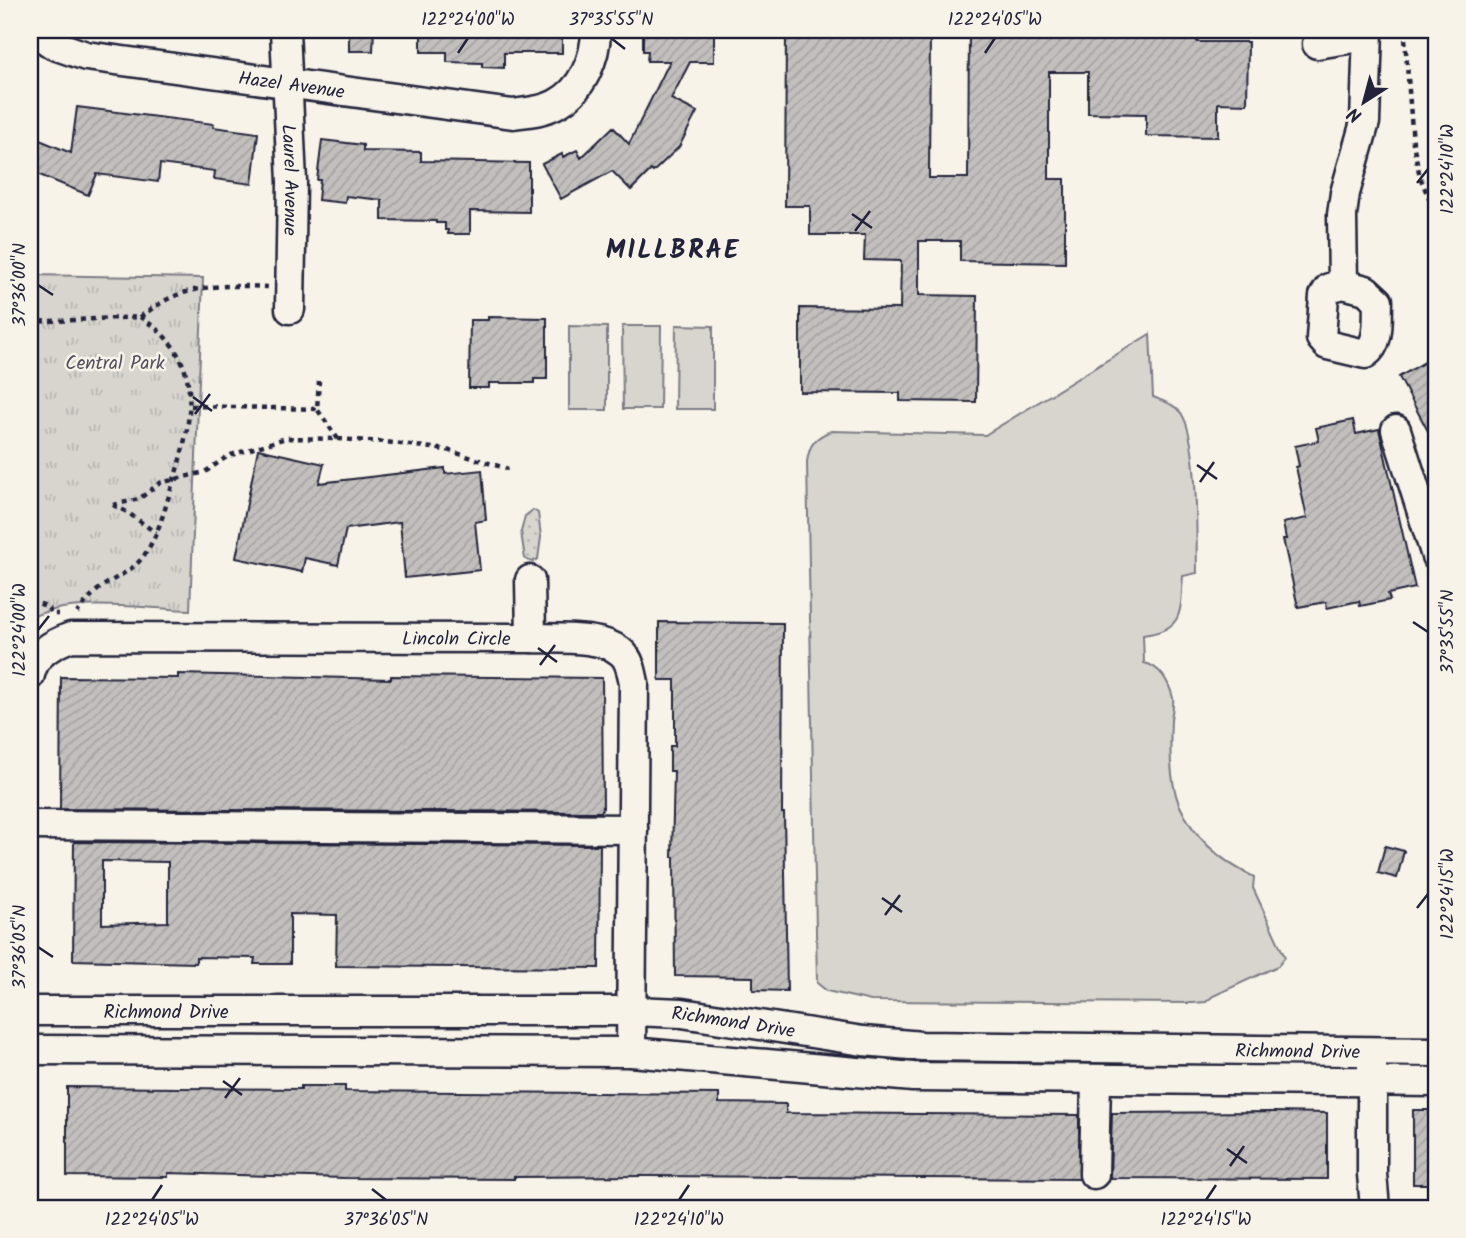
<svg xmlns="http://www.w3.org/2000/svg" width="1466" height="1238" font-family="Kalam,sans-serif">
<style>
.grass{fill:url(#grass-dots);stroke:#7d7c85;stroke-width:2}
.park{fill:url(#park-tufts);stroke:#7d7c85;stroke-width:2}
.pitch{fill:#d8d5cf;stroke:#7d7c85;stroke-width:2}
.building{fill:url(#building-hatch);stroke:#22223b;stroke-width:2;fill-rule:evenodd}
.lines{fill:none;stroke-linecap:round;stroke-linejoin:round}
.minor-casing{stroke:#22223b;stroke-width:33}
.path{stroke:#22223b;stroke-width:4.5;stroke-dasharray:5 5;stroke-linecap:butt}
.minor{stroke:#f7f3e8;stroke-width:28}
.ticks{fill:none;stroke:#22223b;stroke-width:2.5}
.labels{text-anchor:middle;stroke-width:5;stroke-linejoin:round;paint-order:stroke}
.street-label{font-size:19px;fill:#22223b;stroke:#f7f3e8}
.park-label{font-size:19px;fill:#504f60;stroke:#f7f3e8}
.district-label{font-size:26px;font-weight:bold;letter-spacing:2px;fill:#22223b;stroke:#f7f3e8}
.neatline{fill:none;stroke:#22223b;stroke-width:2.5}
.ticks-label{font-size:18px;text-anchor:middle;fill:#22223b}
</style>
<defs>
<pattern id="grass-dots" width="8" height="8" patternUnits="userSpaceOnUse" patternTransform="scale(1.75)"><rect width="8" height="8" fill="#d8d5cf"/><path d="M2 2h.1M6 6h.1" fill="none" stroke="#b9b7b3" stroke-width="1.8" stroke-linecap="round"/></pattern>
<pattern id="park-tufts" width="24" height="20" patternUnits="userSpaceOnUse" patternTransform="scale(1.75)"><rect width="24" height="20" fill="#d8d5cf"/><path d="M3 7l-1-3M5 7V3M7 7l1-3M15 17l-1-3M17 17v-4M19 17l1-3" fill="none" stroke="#b9b7b3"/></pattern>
<pattern id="building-hatch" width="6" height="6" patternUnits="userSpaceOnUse" patternTransform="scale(1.75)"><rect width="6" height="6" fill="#c2bfbd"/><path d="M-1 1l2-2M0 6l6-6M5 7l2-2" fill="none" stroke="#a6a4a3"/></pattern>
</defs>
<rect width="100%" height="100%" fill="#f7f3e8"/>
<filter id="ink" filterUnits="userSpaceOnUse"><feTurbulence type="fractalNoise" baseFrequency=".0143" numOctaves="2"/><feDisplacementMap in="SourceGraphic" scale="14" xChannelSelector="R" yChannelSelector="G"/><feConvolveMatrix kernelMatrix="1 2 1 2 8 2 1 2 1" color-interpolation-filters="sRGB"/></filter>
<g filter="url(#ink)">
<path class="grass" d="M533,510L538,513L541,537L538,559L532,562L525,559L521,532L525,516Z"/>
<path class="park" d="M30,275L203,278L190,610C144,608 70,597 30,618Z"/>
<path class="pitch" d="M676,325L713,326V409H675Z
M569,326L607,327V410H569Z
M622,326H661L660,409H623Z
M1150,334L1153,397C1162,401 1175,404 1181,413C1199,438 1196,538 1197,573L1183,576C1180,611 1185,630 1143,635L1144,663C1160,666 1169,682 1173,698C1174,705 1172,712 1171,719C1170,745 1169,779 1179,804C1194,838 1220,861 1254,877L1253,888L1285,957L1278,966L1213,996L1206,1002L1193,1003L871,1001L827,991L817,983L807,462C809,445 815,437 831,431L985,435Z"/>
<path class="building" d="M349,30H374L373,51H349Z
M421,30H562V53H504V68L482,67V63L447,62V52H421Z
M643,30H714V62H690L671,99L697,112L679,147L653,172L651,170L631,190L612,171L561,199L542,164L562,154L563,157L577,150L581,158L613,127L629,144L670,61H647L648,51H643Z
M786,30H930L929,178H968L969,30H1198L1197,42H1248L1247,104L1218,103V137L1146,136V114L1088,113V72H1049V179H1065V263L960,261V241H919V295L977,296L976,402L900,401V393L800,392V308L900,309L901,261L864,260L865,235H810V206H785Z
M77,107L214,124L213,127L258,133L252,184L214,179L215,171L160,164L158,182L97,174L88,195L30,171V136L71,153Z
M322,140L363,145V151L421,152V161L529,163V212L470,211V234H448V230H445V223H436V221L382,220V200L346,196L345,203L318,200L320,180H317Z
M488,317L547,318V379H534V383H489V388H469L470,320H488Z
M1425,362L1436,383V446L1399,377Z
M1353,420L1356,434L1379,429L1415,588L1388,594L1390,600L1360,606L1359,601L1327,608L1326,602L1298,607L1283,539H1286L1283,523L1307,518L1296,467L1299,466L1295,446L1319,441L1316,428Z
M258,449L324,464L319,483L445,468V474L482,470L486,520L475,522L480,570L405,578L400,522L346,529L338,565L305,558L302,572L236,558Z
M659,622L783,623L782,813H784L787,991L753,990V977L675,976L674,857H672L674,771H670V746H675V680H659Z
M178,674L391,679V676L602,678L603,808L601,812L60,809L61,677L178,678Z
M74,842L600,845L599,968L336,966L337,915L290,914V964H254L255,958L196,957V963L73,960ZM102,861L168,862V922L102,924Z
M1385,846L1404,851L1397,878L1378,873Z
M301,1086H345V1091L719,1094V1103L786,1104V1113L1079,1115V1179L646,1176L514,1177V1179L344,1178L168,1173V1177L67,1176V1087L301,1089Z
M1413,1110H1436V1184H1413Z
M1273,1112L1327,1113V1179L1110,1178L1112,1113Z"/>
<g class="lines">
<g class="minor-casing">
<g id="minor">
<path id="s1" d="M32,30L54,45L86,56L513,114C528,112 543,111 556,104C582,91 596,58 596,30"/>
<path id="s2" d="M285,30L292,182L290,309"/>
<path d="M1317,44L1367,36"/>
<path d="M1343,284L1342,215L1345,193L1365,122L1368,30"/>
<path d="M1343,284L1366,290L1378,301C1377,319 1381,343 1365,354L1327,345L1321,338L1324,296L1329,288Z"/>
<path d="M1396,430L1436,556"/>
<path d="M530,580L531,638"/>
<path id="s3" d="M30,675C34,654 52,644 71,637L531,638C555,639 603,635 622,653C630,660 632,673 634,683L631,1052"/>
<path d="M30,825L633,829"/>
<path id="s4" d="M30,1011H632L682,1013L863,1041L922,1046L1436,1052"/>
<path d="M30,1050L631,1052L913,1077L1436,1082"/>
<path d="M1372,1065V1174L1375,1208"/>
<path d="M1094,1174L1096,1080"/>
</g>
</g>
<path class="path" d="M1401,30L1405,38L1413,143L1420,177L1436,215
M140,317C149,311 158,304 168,299C199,284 235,285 268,287
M30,322L140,317C209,360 192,423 171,489C164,512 157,539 142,558C132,571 116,577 103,586C93,593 85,603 77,613
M191,406L317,409L319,381
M338,439L386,442L447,450L508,469
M113,505L139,499L160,483L205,472L228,456L286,438L338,439L317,409
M113,505L127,512L156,533
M30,601L47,606L52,614H58"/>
<use href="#minor" class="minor"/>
</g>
</g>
<path class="ticks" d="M611,38L625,49M458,53L468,38M985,53L995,38M1417,183L1428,169M852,214L872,228M855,231L870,211M38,285L53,295M193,397L212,411M195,414L210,394M1197,465L1217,479M1200,482L1214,462M1413,622L1428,632M38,630L49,616M538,648L557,662M540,665L555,645M882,898L902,912M1417,908L1428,894M885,915L900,895M38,947L53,957M223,1081L242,1095M225,1098L240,1078M1227,1149L1247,1163M1230,1166L1244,1146M372,1189L386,1200M152,1200L162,1185M679,1200L689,1185M1206,1200L1216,1185"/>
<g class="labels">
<g class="street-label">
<text dy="7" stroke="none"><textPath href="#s1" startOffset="268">Hazel Avenue</textPath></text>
<text dy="7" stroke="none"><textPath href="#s2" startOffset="150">Laurel Avenue</textPath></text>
<text dy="7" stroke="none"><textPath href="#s3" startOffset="444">Lincoln Circle</textPath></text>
<text dy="7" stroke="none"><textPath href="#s4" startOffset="136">Richmond Drive</textPath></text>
<text dy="7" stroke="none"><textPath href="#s4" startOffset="704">Richmond Drive</textPath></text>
<text dy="7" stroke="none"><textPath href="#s4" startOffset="1270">Richmond Drive</textPath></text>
</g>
<g class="park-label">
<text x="115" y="369">Central Park</text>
</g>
<g class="district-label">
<text x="673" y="258">MILLBRAE</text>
</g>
</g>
<rect width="1466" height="1238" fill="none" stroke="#f7f3e8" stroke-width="77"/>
<g transform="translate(1364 102) rotate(216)" stroke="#f7f3e8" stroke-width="5" paint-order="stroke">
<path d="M0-5L12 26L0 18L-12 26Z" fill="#22223b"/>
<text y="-10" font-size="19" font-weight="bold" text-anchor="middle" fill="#22223b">N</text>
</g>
<rect x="38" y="38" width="1390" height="1162" class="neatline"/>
<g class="ticks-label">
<text x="468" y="25">122°24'00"W</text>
<text x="611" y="25">37°35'55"N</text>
<text x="995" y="25">122°24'05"W</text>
<text transform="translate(1447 169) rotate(-90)" y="6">122°24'10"W</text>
<text transform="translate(19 285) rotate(-90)" y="6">37°36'00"N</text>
<text transform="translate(19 630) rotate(-90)" y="6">122°24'00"W</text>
<text transform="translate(1447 632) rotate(-90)" y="6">37°35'55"N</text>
<text transform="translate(1447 894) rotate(-90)" y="6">122°24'15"W</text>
<text transform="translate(19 947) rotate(-90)" y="6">37°36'05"N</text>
<text x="152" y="1225">122°24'05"W</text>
<text x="386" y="1225">37°36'05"N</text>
<text x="679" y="1225">122°24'10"W</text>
<text x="1206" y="1225">122°24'15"W</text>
</g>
</svg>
